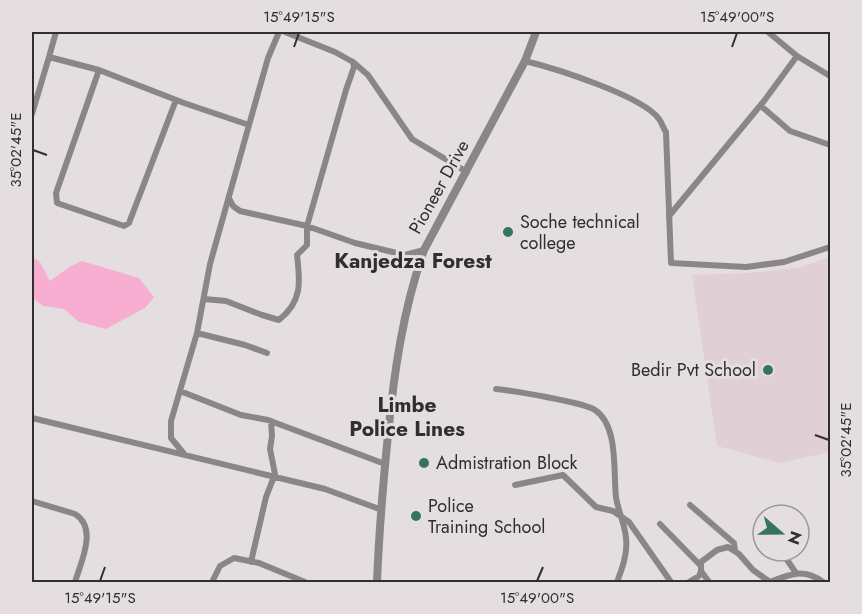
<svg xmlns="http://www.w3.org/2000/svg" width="862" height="614" font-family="Jost,sans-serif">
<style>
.built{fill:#e0d0d6}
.green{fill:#f7aed0}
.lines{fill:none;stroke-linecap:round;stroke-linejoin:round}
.minor{stroke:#8a8688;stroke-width:6}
.tertiary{stroke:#8a8688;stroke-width:8}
.ticks{fill:none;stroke:#302e2f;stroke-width:2}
.poi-dot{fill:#367461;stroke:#e5dee1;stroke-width:2}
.labels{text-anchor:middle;stroke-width:6;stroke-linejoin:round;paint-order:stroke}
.street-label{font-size:18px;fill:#302e2f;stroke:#e5dee1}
.poi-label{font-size:18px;fill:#302e2f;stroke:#e5dee1;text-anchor:start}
.quarter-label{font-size:21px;font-weight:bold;fill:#302e2f;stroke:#e5dee1}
.neatline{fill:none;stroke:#302e2f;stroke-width:2}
.ticks-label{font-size:15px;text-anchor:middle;fill:#302e2f}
</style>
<rect width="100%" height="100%" fill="#e5dee1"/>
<path class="built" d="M830,257V452L780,463L717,446L692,275L748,273L801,267Z"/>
<path class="green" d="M32,257L40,262L50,281L71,266L82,261L139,278L154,297L145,308L106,329L79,322L64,309L43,306L32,298Z"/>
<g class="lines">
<path class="minor" d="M768,32L797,56L830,76
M49,57L56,32
M525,61C554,68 643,96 659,119C662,123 663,128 666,132L671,263L746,267L784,262L830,247
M353,62L368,75L412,139L467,172
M99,70L56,193L57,203L124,226L129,223L176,100
M761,106L790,131L830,145
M32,114L49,57L99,70L184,103L249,125L210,264L197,333L171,421V438L185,455
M249,125L268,58L279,32
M230,200L233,206L240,211L307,226L355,243L405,255L424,250
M669,216L764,101L797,56
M204,299L226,301L262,315L279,320C303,301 300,281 297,255L307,245V226L346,90L354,67L353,62L335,52L285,32
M197,333L245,345L267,353
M496,389C513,391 583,402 595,410C619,426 613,472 616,497C618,511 625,524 626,538C628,553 622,569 617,582
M180,391L241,415L268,420L385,464
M32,418L325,489L382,510
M515,485L563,475L596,507L613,511L629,522L671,582
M32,501L75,514C98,528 81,562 75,582
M690,505L734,543L735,551
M660,524L700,565
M781,551L796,573
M251,562L266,497L275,474L270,449L272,436L271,421
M212,582L220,566L234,558L259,563L305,582
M689,582L699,576L701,571
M709,582L701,571V562L717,550L728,547L739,554L753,570L770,582C790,574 804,568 823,582"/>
<path class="tertiary" d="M377,582C379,533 383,484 388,435C394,372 403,310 424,250L525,61L536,32"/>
</g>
<path class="ticks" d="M294,47L299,33M732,47L737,33M33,150L47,155M815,435L829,440M100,581L105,567M537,581L543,567"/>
<g class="poi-dot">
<circle cx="508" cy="232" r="6"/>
<circle cx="768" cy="370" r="6"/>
<circle cx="424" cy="463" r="6"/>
<circle cx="416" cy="516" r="6"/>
</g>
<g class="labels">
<g class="street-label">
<text transform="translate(439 187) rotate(-61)" y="6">Pioneer Drive</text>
</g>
<g class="poi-label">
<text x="520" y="228">Soche technical<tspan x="520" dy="21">college</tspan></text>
<text x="756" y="376" text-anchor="end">Bedir Pvt School</text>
<text x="436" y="469">Admistration Block</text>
<text x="428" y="512">Police<tspan x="428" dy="21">Training School</tspan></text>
</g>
<g class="quarter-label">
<text x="413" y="268">Kanjedza Forest</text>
<text x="407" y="412">Limbe<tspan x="407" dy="24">Police Lines</tspan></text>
</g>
</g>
<rect width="862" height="614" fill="none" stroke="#e5dee1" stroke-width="66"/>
<g transform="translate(781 533) rotate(110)"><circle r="28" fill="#e5dee1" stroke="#9d989a" stroke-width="1.5"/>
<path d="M0-4.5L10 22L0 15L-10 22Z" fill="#367461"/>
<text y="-9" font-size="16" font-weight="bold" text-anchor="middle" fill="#302e2f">N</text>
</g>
<rect x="33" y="33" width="796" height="548" class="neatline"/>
<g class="ticks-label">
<text x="299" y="22">15°49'15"S</text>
<text x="737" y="22">15°49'00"S</text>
<text transform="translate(16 150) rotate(-90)" y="5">35°02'45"E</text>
<text transform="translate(846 440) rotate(-90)" y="5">35°02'45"E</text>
<text x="100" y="603">15°49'15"S</text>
<text x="537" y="603">15°49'00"S</text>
</g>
</svg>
